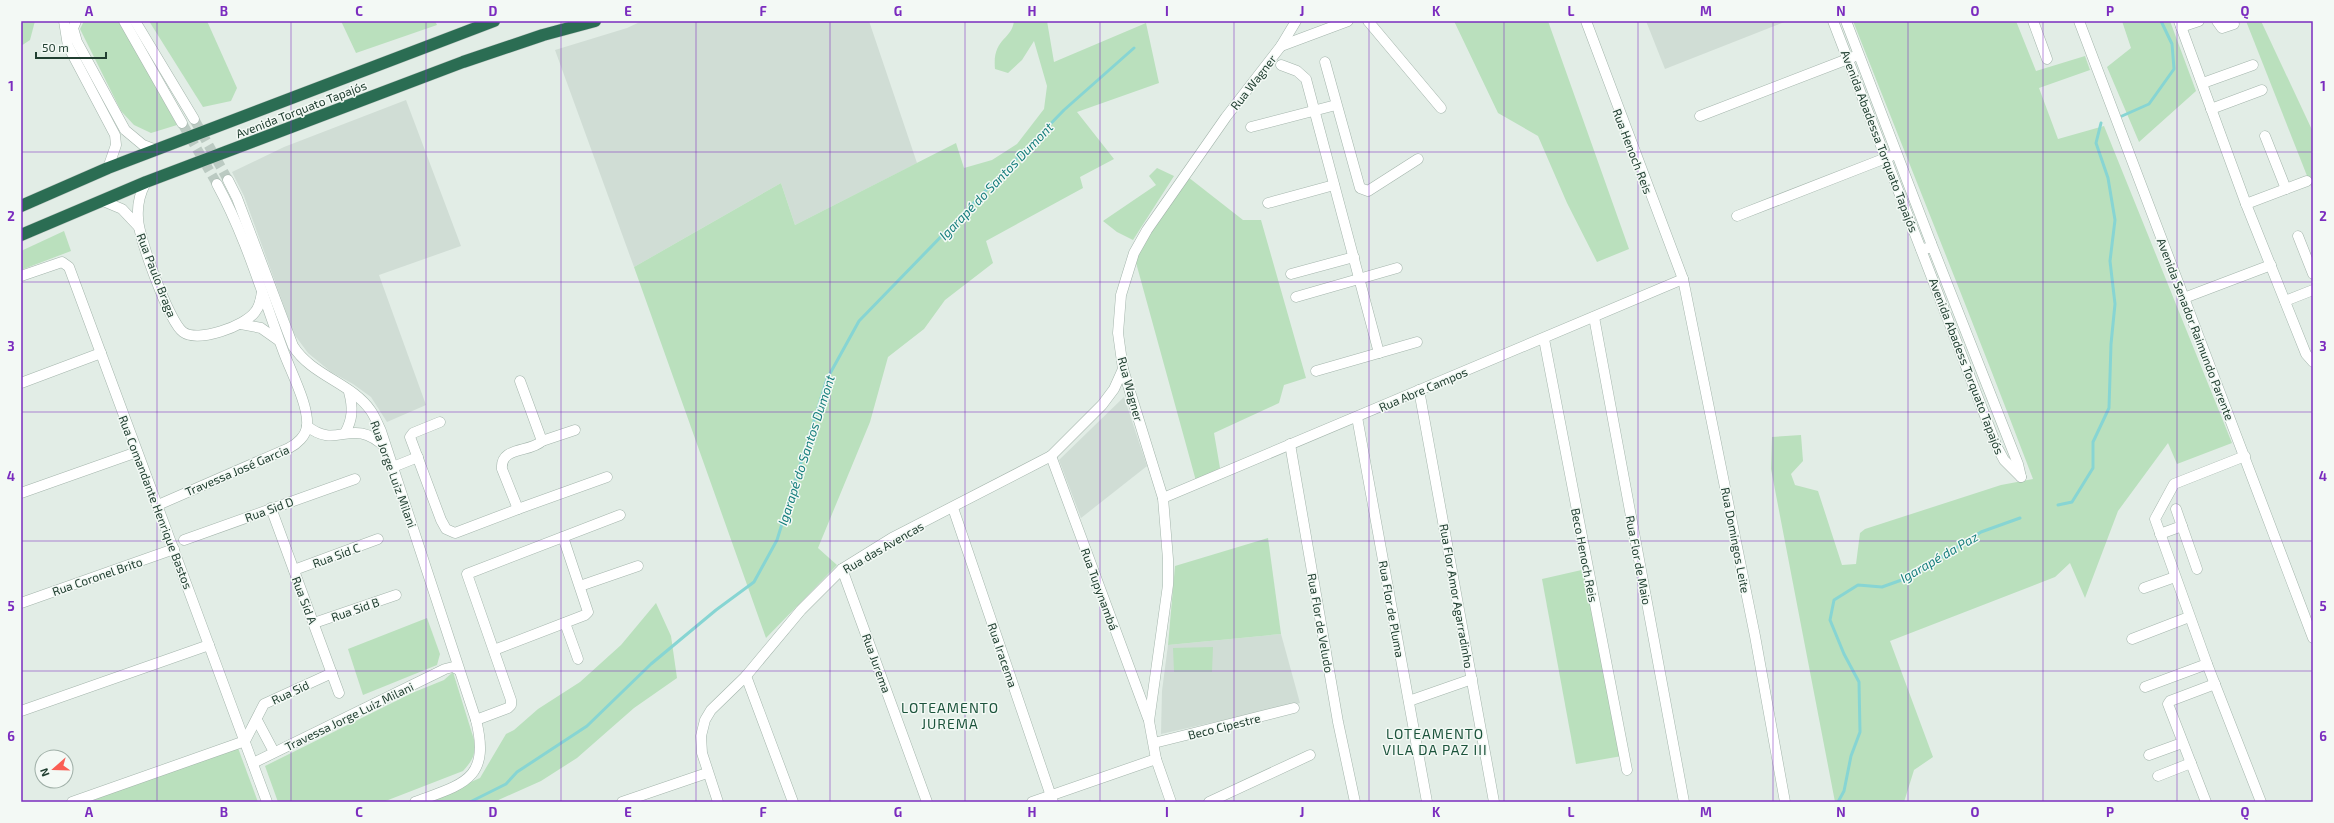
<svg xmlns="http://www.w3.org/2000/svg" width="2334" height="823" viewBox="0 0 2334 823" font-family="'Exo 2',sans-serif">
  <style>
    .built { fill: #d0ddd5 }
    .green { fill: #bae0bd }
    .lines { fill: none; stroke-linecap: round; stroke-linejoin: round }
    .stream { stroke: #87d5d3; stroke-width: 3 }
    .minor-tunnel { stroke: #bbcac2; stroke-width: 10; stroke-dasharray: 10 5; stroke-linecap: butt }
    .minor-casing { stroke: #a4b5ac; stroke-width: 11 }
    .highway-casing { stroke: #c1c9c5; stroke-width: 13 }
    .minor { stroke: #fff; stroke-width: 10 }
    .highway { stroke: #2b6d53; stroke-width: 12 }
    .grid { fill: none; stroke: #7b2cbf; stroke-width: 1; stroke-opacity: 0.55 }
    .labels { text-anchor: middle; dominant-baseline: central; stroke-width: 3; stroke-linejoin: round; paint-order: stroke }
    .street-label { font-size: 12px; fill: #213f31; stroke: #f3f9f5 }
    .water-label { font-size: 13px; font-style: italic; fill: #177f7d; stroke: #f3f9f5 }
    .quarter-label { font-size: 14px; letter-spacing: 1px; fill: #1b533b; stroke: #f3f9f5 }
    .neatline { fill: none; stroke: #7b2cbf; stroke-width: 1.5 }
    .grid-label { font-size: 13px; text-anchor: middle; font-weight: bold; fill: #7b2cbf }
  </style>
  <rect width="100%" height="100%" fill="#e2ede6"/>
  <g class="built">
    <polygon points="642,21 869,21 917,163 795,225 781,183 634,267 555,50 627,28"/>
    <polygon points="1646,21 1787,21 1665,69"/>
    <polygon points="406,100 461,246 379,275 426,405 387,422 371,397 353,384 331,372 308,353 294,334 244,196 232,172 284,147"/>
    <polygon points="1124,397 1147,466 1081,518 1059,460"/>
    <polygon points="1281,634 1300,703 1161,734 1162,691 1168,645"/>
  </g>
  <g class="green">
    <polygon points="21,21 35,21 30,40 21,46"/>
    <polygon points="84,21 119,21 177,125 151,133 134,125 121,111 80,29"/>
    <polygon points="149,21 207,21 237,88 231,101 203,107"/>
    <polygon points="341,21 435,21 437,25 356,53"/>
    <path d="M1014,21H1047L1054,62L1146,23L1159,83L1077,112L1114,159L1080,177L1083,188L986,241L993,263L945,300L924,329L888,357L870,422L818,548L837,565L766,638L634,267L781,183L795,225L956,143L964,168L992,160L1017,144L1044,109L1047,86L1034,41L1022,60L1008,73L995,69C992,38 1012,40 1014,21Z"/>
    <polygon points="1454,21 1548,21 1629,249 1597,262 1567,203 1538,136 1498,113"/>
    <path d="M1853,21H2016L2036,71L2085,56L2090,70L2039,88L2058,139L2104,126L2232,443L2177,464L2168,443L2118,511L2085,598L2070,563L2055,577L1890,641L1933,757L1914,770L1904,802H1835L1771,469L1772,437L1801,435L1803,461L1791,474L1795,485L1818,491L1842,565L1856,564L1860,533L1865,529L2001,485L2033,479C1975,326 1913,174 1853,21Z"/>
    <polygon points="2122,21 2170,21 2196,91 2139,142 2107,67 2131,48"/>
    <polygon points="2246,21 2261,21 2313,132 2313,191"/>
    <polygon points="1157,168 1174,176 1133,240 1117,232 1103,221 1156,185 1149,176"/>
    <polygon points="1188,177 1243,220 1261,220 1306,378 1284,385 1279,403 1214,433 1220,468 1196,481 1135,259 1144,237"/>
    <polygon points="64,231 71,251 21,270 21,251"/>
    <polygon points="1268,538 1281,634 1168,645 1175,566"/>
    <polygon points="1586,569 1622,756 1576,764 1542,579"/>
    <polygon points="656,603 671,636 677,678 634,708 577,758 541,781 494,802 425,802 480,778 506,734 514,730 538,709 580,682 621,645"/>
    <polygon points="427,618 440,654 437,665 363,695 348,649"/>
    <polygon points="1213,647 1212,672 1174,672 1173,648"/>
    <path d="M453,672L475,743C475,756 472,761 463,771L383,802H278L265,766L412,693L444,680Z"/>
    <polygon points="238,748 258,802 87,802"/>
  </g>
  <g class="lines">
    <g class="stream">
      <polyline points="2122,116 2149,104 2174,69 2172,44 2161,21"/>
      <polyline points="2058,505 2072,502 2093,468 2093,442 2109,408 2111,344 2115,304 2110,261 2115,220 2108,178 2096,143 2101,123"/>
      <polyline points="470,802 506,784 517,772 587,726 651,664 716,610 754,582 777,540 827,379 859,321 1064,110 1134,48"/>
      <polyline points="1838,802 1844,791 1851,756 1860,732 1859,682 1844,654 1830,620 1834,600 1858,585 1882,587 1910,577 1981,532 2020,518"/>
    </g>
    <g class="minor-tunnel">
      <polyline points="194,119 228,180"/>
      <polyline points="182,123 217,184"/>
    </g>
    <g class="minor-casing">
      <g id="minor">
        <polyline points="64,21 68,46 115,135 116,145 108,168"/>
        <polyline points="76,21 73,28 77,42 125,130 143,145 156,150"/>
        <polyline points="124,21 182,123"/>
        <polyline points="135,21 194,119"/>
        <polyline points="1368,21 1441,108"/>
        <polyline points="1586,21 1683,279 1755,636 1785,802"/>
        <polyline points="1833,21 1997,447 2004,460 2021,477"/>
        <polyline points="1846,21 1931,243 1929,248 1921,249"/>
        <polyline points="2033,21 2047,59"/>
        <polyline points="2079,21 2313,638"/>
        <polyline points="2179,21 2246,204 2306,354 2313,362"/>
        <polyline points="2217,21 2222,28 2234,24"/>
        <polyline points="2181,27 2199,21"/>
        <polyline points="1281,46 1348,21"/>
        <polyline points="1325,62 1360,188 1368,191 1418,159"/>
        <polyline points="1281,65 1297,71 1306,79 1379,353"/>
        <polyline points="2203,83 2253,65"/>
        <polyline points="2211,109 2262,90"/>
        <polyline points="1700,116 1853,57"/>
        <polyline points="1251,127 1336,105"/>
        <polyline points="2265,136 2286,189"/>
        <path d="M228,180L237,198L293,346C312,376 352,383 371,411C375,417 378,424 381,431L476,720C491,780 463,784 415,802"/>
        <path d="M146,182C140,193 137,205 138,218C138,236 169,322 183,332C198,343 245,326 255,312C260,306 261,299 262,292"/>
        <polyline points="103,201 122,209 138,226"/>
        <polyline points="1268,203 1334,185"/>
        <polyline points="2246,204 2307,181"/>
        <polyline points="1737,216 1891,156"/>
        <polyline points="2298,236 2313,274"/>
        <polyline points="1931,243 2018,464 2021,477"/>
        <polyline points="1291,274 1354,257"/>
        <polyline points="21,276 62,262 69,267 267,802"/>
        <polyline points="1296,297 1397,268"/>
        <polyline points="2184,298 2271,265"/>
        <polyline points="2285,301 2313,290"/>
        <polyline points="1594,317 1684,802"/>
        <polyline points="241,324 261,328 278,340"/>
        <polyline points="1544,339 1627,770"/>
        <polyline points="1316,371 1417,342"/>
        <path d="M520,381L542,441C530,453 500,446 502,469L518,509L607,477"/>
        <polyline points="21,383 101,353"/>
        <polyline points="1419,390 1494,802"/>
        <polyline points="1357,417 1427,802"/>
        <polyline points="440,422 413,433 410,437 441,520 446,529 455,533 518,509"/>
        <path d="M307,426C338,451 351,415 385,447"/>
        <path d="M345,433C353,419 353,407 349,392"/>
        <polyline points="542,441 575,430"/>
        <polyline points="1290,444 1338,722 1355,802"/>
        <polyline points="1051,456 1148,718"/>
        <polyline points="2245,456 2174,484 2155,519 2207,664 2261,802"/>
        <polyline points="393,467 418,457"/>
        <polyline points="21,493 137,452"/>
        <polyline points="1163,498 1683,279"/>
        <path d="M158,505L289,448C297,444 306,436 307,426C309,406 291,372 284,353C263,297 246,237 217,184"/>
        <polyline points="271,508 339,693"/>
        <polyline points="953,508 1053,802"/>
        <polyline points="2176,509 2197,569"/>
        <polyline points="2160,534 2182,526"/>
        <polyline points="184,540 355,479"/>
        <polyline points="842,569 927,802"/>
        <polyline points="294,570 378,539"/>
        <polyline points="580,586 638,566"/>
        <polyline points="2144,588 2175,577"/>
        <polyline points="21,603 174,549"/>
        <polyline points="314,623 396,595"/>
        <polyline points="565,623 578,659"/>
        <polyline points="2132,639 2189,617"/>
        <polyline points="494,650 585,615 588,612 563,537"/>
        <polyline points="746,676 793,802"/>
        <polyline points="2145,687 2207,664"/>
        <polyline points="1409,701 1472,679"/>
        <polyline points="21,711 209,645"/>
        <polyline points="257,720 274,752"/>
        <polyline points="476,720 508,708 511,705 511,700 467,574 620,515"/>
        <polyline points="245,741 264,704 332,673"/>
        <polyline points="1154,743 1294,708"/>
        <polyline points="2149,755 2182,743"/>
        <polyline points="253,763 445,669 453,667 459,670"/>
        <polyline points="2158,776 2191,763"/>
        <polyline points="72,802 245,741"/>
        <polyline points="622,802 707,773"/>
        <polyline points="718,802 702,753 701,736 705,720 711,710 746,676 801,610 842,569 892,538 1051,456 1102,405 1114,389 1123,369"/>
        <polyline points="1032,802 1156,759"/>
        <polyline points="1171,802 1156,759 1149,721 1168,585 1168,559 1163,498 1123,369 1118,333 1121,295 1134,253 1147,230 1226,117 1281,46 1296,21"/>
        <polyline points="1209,802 1310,755"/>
        <polyline points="2206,802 2168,704 2170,701 2215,684"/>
      </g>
    </g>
    <g class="highway-casing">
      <g id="highway">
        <polyline points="21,206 108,168 494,21"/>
        <polyline points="21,235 146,182 463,62 543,35 595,21"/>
      </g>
    </g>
    <use href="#minor" class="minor"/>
    <use href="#highway" class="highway"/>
  </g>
  <path class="grid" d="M157,21V802M291,21V802M426,21V802M561,21V802M696,21V802M830,21V802M965,21V802M1100,21V802M1234,21V802M1369,21V802M1504,21V802M1638,21V802M1773,21V802M1908,21V802M2043,21V802M2177,21V802M21,152H2313M21,282H2313M21,412H2313M21,541H2313M21,671H2313"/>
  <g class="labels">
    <g class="street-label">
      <text transform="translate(1253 82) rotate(-52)">Rua Wagner</text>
      <text transform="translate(301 109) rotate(-21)">Avenida Torquato Tapajós</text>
      <text transform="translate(1880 141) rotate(69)">Avenida Abadessa Torquato Tapajós</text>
      <text transform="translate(1633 151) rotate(69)">Rua Henoch Reis</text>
      <text transform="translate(157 275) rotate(69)">Rua Paulo Braga</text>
      <text transform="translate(2196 329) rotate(69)">Avenida Senador Raimundo Parente</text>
      <text transform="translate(1967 366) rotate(69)">Avenida Abadess Torquato Tapajós</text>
      <text transform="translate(1131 389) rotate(75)">Rua Wagner</text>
      <text transform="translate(1423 389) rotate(-23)">Rua Abre Campos</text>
      <text transform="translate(237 470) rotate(-23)">Travessa José Garcia</text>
      <text transform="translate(394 474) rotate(70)">Rua Jorge Luiz Milani</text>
      <text transform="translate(156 502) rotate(69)">Rua Comandante Henrique Bastos</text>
      <text transform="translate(269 509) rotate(-20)">Rua Sid D</text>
      <text transform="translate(1736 540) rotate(79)">Rua Domingos Leite</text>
      <text transform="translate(883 547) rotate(-30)">Rua das Avencas</text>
      <text transform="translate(336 555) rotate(-20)">Rua Sid C</text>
      <text transform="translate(1585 555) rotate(79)">Beco Henoch Reis</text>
      <text transform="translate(1639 560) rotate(79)">Rua Flor de Maio</text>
      <text transform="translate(97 576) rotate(-19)">Rua Coronel Brito</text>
      <text transform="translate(1100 589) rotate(70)">Rua Tupynambá</text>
      <text transform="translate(1457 596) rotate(80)">Rua Flor Amor Agarradinho</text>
      <text transform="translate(305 600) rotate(69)">Rua Sid A</text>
      <text transform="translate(355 609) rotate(-19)">Rua Sid B</text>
      <text transform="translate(1392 609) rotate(80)">Rua Flor de Pluma</text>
      <text transform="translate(1321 623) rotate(80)">Rua Flor de Veludo</text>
      <text transform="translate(1003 655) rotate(71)">Rua Iracema</text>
      <text transform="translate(877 663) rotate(70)">Rua Jurema</text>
      <text transform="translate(290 692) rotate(-25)">Rua Sid</text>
      <text transform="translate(349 716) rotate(-26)">Travessa Jorge Luiz Milani</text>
      <text transform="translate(1224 726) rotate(-14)">Beco Cipestre</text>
    </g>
    <g class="water-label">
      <text transform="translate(996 181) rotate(-46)">Igarapé do Santos Dumont</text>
      <text transform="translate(806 450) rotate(-72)">Igarapé do Santos Dumont</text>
      <text transform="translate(1939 557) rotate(-30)">Igarapé da Paz</text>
    </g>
    <g class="quarter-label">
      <text x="950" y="707">LOTEAMENTO<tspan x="950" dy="16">JUREMA</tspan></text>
      <text x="1435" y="733">LOTEAMENTO<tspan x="1435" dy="16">VILA DA PAZ III</tspan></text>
    </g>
  </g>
  <rect width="2334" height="823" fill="none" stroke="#f3f9f5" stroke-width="44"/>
  <g transform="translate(54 769) rotate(250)"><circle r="19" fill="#f3f9f5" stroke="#9fafa7"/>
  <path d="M0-3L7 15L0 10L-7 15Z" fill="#fa5d53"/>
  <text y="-6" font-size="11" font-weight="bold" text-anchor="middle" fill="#213f31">N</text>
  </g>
  <path d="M36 52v6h70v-6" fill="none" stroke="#213f31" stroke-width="2"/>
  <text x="42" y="52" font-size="12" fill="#213f31" stroke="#f3f9f5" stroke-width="3" paint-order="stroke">50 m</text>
  <rect x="22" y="22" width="2290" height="779" class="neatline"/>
  <g class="grid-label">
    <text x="89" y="16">A</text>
    <text x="224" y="16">B</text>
    <text x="359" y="16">C</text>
    <text x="493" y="16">D</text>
    <text x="628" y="16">E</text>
    <text x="763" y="16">F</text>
    <text x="898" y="16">G</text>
    <text x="1032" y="16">H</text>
    <text x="1167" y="16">I</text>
    <text x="1302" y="16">J</text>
    <text x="1436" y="16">K</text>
    <text x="1571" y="16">L</text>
    <text x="1706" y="16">M</text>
    <text x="1841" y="16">N</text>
    <text x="1975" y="16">O</text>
    <text x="2110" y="16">P</text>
    <text x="2245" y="16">Q</text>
    <text x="11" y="91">1</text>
    <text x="2323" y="91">1</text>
    <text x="11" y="221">2</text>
    <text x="2323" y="221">2</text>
    <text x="11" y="351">3</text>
    <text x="2323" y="351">3</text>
    <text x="11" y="481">4</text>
    <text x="2323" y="481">4</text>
    <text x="11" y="611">5</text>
    <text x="2323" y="611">5</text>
    <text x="11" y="741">6</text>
    <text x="2323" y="741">6</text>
    <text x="89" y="817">A</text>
    <text x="224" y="817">B</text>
    <text x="359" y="817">C</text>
    <text x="493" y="817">D</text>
    <text x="628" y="817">E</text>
    <text x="763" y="817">F</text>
    <text x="898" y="817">G</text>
    <text x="1032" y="817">H</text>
    <text x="1167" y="817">I</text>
    <text x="1302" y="817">J</text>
    <text x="1436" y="817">K</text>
    <text x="1571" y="817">L</text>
    <text x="1706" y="817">M</text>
    <text x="1841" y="817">N</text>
    <text x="1975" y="817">O</text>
    <text x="2110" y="817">P</text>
    <text x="2245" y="817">Q</text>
  </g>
</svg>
